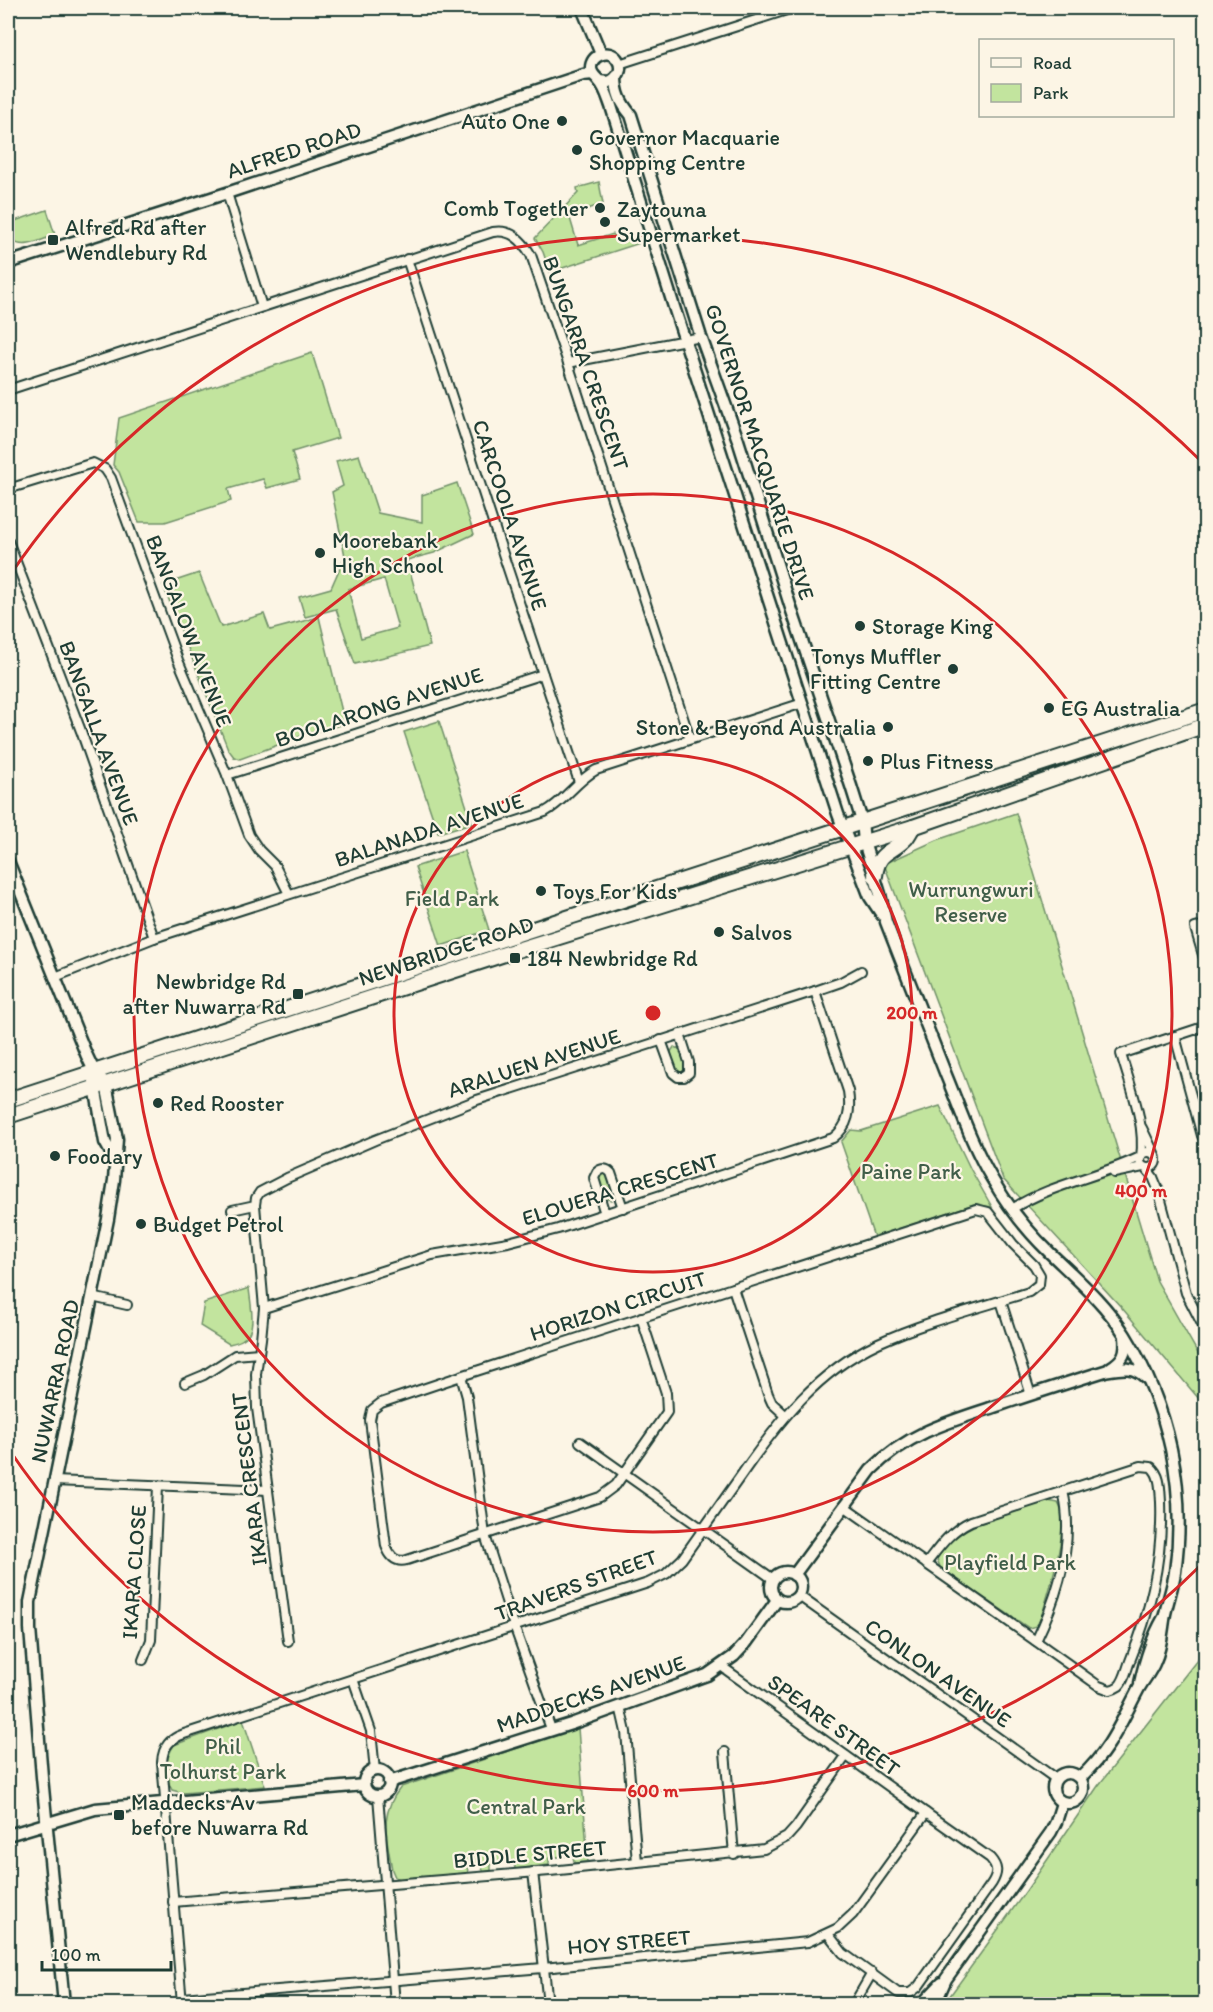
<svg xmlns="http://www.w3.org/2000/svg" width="1213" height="2012" viewBox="0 0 1213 2012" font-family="Itim,sans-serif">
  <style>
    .green { fill: #c2e49e; stroke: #709069; stroke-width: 1.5; fill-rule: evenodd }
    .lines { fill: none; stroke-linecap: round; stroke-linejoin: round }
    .street-casing { stroke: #1f3d34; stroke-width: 12 }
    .secondary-casing { stroke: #1f3d34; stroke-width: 15 }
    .highway-casing { stroke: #1f3d34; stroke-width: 18 }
    .street { stroke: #fcf5e5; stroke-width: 8 }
    .secondary { stroke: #fcf5e5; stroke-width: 10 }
    .highway { stroke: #fcf5e5; stroke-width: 14 }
    .ring { fill: none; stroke: #d62828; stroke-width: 3 }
    .poi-dot { fill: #1f3d34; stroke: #fcf5e5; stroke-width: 2 }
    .labels { text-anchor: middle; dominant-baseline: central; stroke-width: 4.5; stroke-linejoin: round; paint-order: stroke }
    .poi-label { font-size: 22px; fill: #1f3d34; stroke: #fcf5e5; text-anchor: start }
    .street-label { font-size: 22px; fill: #1f3d34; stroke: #fcf5e5 }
    .park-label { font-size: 22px; fill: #405e49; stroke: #fcf5e5 }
    .centre { fill: #d62828; stroke: #fcf5e5; stroke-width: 3 }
    .ring-label { font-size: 18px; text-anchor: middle; font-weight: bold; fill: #d62828; stroke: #fcf5e5; stroke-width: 4.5; stroke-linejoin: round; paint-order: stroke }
  </style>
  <rect width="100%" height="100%" fill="#fcf5e5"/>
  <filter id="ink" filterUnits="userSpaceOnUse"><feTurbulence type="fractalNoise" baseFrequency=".0167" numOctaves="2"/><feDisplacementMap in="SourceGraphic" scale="12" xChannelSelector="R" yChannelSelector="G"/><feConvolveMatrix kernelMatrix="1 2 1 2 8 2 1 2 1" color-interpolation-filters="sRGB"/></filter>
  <g filter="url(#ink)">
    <g class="green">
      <polygon points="599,182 603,204 569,215 578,245 613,234 617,239 634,238 640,243 550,272 543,252 535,238 578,193 577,188"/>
      <path d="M47,210L55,235C43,239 24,250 13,241L9,223Z"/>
      <polygon points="312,353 338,438 292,452 300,479 267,488 263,479 228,489 231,501 165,522 139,522 119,472 113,465 119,418"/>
      <path d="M359,455L378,513L422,522V495L457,483L474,534L434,553L407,560L430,646L355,664L336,609L305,617L299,597L331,588L345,556L332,492L343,486L336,461ZM384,579L398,628L361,638L348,589Z"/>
      <polygon points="199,573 221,627 264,614 270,630 319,617 345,724 310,733 240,759 234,757 228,749 163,585"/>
      <polygon points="439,721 472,823 438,833 404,732"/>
      <polygon points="1016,813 1157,1281 1205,1366 1205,1406 1122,1308 1003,1179 884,864 937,840"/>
      <polygon points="464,851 489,930 441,946 415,867"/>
      <polygon points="674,1047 681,1050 687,1067 685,1073 680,1074 676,1070 670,1053"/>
      <polygon points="940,1106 971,1170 992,1207 974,1204 874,1237 841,1142 851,1130 861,1131"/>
      <polygon points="603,1173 608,1176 614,1194 611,1200 604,1198 598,1178"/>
      <path d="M249,1288C250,1302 258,1332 243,1339C239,1342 234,1343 229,1344L200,1326L204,1303Z"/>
      <path d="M1048,1501L1058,1503C1072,1523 1047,1598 1040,1621L1036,1626L1029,1628L947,1573L940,1567L937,1559C954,1522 1012,1513 1048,1501Z"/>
      <polygon points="1205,1650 1205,2004 944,2004 1026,1891 1098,1786"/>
      <path d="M243,1720L265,1786L183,1793L172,1790C164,1776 165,1758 174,1745Z"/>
      <path d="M578,1728L588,1862L574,1863L573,1855L549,1858V1865L515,1869L514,1861L491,1863V1871L483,1872L482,1864L467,1865L468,1873L402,1880L395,1877L392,1870C387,1838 378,1815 401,1787Z"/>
    </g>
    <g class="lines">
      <g class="street-casing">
        <g id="street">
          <polyline points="619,64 793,8"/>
          <polyline points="227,193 262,307"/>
          <polyline points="407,259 506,563 579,782"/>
          <polyline points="568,363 701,337"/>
          <path d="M8,390L493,232C511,229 522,240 531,255L568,363L690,739"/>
          <polyline points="8,489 93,463 105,469 111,478 178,660 227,775 249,835 259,850 275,866 289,894"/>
          <polyline points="8,541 81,731 154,938"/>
          <polyline points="227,775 543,674"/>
          <polyline points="1206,925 1195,928 1206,965"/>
          <path d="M55,977L154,938L545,812C565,801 576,781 596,770L803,703"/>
          <polyline points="1175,1036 1202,1136"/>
          <polyline points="661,1040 673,1073 678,1077 684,1077 689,1073 689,1062 680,1034"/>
          <polyline points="1142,1128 1155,1155"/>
          <circle cx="1148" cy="1160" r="8"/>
          <path d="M1141,1157C1146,1123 1130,1086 1121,1054L1206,1026"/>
          <polyline points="1146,1168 1153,1177 1158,1189 1186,1293 1206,1332"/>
          <polyline points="1114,1173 1143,1167"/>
          <polyline points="255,1205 264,1308 261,1339 256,1374 257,1408 288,1641"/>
          <path d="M1012,1209C1051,1184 1099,1177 1140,1157"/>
          <polyline points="232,1210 255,1205 256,1198 260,1192 287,1178 375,1140 477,1100 815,991 841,982 861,971"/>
          <path d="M605,1214L594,1178L597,1172C602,1168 607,1168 611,1173L623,1208"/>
          <polyline points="733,1288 768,1394 772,1403 785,1415"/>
          <polyline points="92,1297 127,1305"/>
          <polyline points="1001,1301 1031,1395"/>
          <path d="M264,1308L432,1255L508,1242L558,1229L833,1138C849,1126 851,1110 848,1091L815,991"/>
          <polyline points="461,1376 467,1397 485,1535 514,1626 551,1729"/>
          <polyline points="185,1383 204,1375 235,1355 259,1353"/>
          <polyline points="580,1442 773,1579"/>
          <polyline points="54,1481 268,1490"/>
          <path d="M844,1506C929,1566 1014,1625 1099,1686L1110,1690C1114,1689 1116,1688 1119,1686C1125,1680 1127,1668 1130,1661C1151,1610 1163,1557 1161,1502C1160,1490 1161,1475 1151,1467L1141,1466L971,1521C950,1531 940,1546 926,1564"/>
          <polyline points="799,1596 1056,1779"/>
          <path d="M1036,1641C1058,1596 1075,1541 1063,1491"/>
          <polyline points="143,1660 151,1640 158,1486"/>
          <polyline points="721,1666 926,1813"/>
          <polyline points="353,1679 371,1731 375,1771"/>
          <polyline points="620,1706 626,1732 637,1862"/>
          <polyline points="725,1752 734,1854"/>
          <polyline points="378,1796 395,2004"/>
          <polyline points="533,1872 548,2004"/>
          <polyline points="173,1902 550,1871 764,1849 787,1837 796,1827 846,1756"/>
          <path d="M182,1998L543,1968L808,1942L838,1928L853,1914L926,1813L990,1858C998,1867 998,1873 992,1883L918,1987L910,1993H898L843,1953L828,1934"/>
          <path d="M182,2004L162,1762C163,1746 170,1739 184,1734L648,1583L666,1574L682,1559C702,1531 722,1502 742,1474C779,1421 818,1371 878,1343C926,1321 979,1308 1029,1292L1039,1284L1040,1275L1034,1265L1013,1244L988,1212L976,1209L461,1376L381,1403L372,1410L370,1420L386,1546C390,1557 396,1563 407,1560L591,1500L600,1497L616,1485L667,1412L666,1393L641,1317"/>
          <polyline points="854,2004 872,1973"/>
        </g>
      </g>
      <g class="secondary-casing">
        <g id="secondary">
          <polyline points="582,8 601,54"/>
          <path d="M616,77C616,93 621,103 631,115L701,337L738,440L790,605L851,786L862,821L864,842L880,894L886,922C906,973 926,1024 946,1075C960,1109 972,1145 991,1177C1007,1205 1027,1231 1050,1253C1077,1279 1105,1303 1125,1335C1169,1406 1187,1489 1175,1572C1173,1586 1168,1600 1165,1614C1162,1630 1162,1646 1155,1661C1151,1672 1143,1680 1138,1690C1119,1726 1110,1750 1080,1778"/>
          <path d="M599,81L609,82C618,78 624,69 617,59C609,48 590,55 591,69C592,76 596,76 599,81C605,87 608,98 611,106L674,307L838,814L870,897L882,915"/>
          <polyline points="8,263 227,193 583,75 593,74"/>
          <polyline points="8,861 86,1054 94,1071 106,1084 117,1139 114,1180 108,1219 30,1602 30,1629 42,1777 64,2004"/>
          <polyline points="94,1081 105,1142 115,1160"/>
          <path d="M1110,1368C1123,1360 1127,1353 1125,1337"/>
          <circle cx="786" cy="1587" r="15"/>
          <path d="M794,1575L871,1470C909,1432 951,1421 1000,1405C1035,1393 1070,1382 1105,1371C1122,1368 1133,1365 1146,1378"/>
          <path d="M1140,1683C1145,1660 1151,1640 1163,1619"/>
          <circle cx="377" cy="1783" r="13"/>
          <circle cx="1068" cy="1788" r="15"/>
          <polyline points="389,1782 571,1724 707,1675 734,1656 746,1643 777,1600"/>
          <polyline points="8,1835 95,1809 364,1785"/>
          <polyline points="922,2004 942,1983"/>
          <polyline points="935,2004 946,1979 1051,1832 1056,1822 1062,1803"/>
        </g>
      </g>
      <g class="highway-casing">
        <g id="highway">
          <path d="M875,876C878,851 890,854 905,839C908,836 910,831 913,827"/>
          <polyline points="8,1100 1206,710"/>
          <polyline points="8,1116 517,950 913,827 1206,725"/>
        </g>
      </g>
      <use href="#street" class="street"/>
      <use href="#secondary" class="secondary"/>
      <use href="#highway" class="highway"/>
    </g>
  </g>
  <g class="ring">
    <circle cx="653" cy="1013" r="259"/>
    <circle cx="653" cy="1013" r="519"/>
    <path d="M1203 1563A778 778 0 0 1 8 1448M8 578A778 778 0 0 1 1203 463"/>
  </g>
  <g class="poi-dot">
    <circle cx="562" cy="121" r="6"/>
    <circle cx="577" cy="150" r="6"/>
    <circle cx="600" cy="208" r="6"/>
    <circle cx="605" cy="222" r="6"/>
    <rect x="47" y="234" width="12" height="12" rx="3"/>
    <circle cx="320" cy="553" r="6"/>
    <circle cx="860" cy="626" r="6"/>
    <circle cx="953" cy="669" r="6"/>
    <circle cx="1049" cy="708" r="6"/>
    <circle cx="888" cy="727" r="6"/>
    <circle cx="868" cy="761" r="6"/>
    <circle cx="541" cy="891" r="6"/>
    <circle cx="719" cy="932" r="6"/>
    <rect x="509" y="952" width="12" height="12" rx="3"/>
    <rect x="292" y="988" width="12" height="12" rx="3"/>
    <circle cx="158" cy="1103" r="6"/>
    <circle cx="55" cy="1156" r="6"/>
    <circle cx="141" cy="1224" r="6"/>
    <rect x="113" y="1809" width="12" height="12" rx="3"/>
  </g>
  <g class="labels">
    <g class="poi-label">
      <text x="550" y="121" text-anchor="end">Auto One</text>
      <text x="589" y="137">Governor Macquarie<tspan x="589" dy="25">Shopping Centre</tspan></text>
      <text x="588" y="208" text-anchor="end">Comb Together</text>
      <text x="617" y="209">Zaytouna<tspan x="617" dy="25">Supermarket</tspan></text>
      <text x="65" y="227">Alfred Rd after<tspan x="65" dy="25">Wendlebury Rd</tspan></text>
      <text x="332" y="540">Moorebank<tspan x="332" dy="25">High School</tspan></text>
      <text x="872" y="626">Storage King</text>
      <text x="941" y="656" text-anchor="end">Tonys Muffler<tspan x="941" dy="25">Fitting Centre</tspan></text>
      <text x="1061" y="708">EG Australia</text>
      <text x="876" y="727" text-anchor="end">Stone &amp; Beyond Australia</text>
      <text x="880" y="761">Plus Fitness</text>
      <text x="553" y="891">Toys For Kids</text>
      <text x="731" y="932">Salvos</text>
      <text x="527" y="958">184 Newbridge Rd</text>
      <text x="286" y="981" text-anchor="end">Newbridge Rd<tspan x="286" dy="25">after Nuwarra Rd</tspan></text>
      <text x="170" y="1103">Red Rooster</text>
      <text x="67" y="1156">Foodary</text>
      <text x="153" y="1224">Budget Petrol</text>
      <text x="131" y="1802">Maddecks Av<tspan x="131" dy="25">before Nuwarra Rd</tspan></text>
    </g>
    <g class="street-label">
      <text transform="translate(294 150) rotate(-18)">ALFRED ROAD</text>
      <text transform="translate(586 363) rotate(71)">BUNGARRA CRESCENT</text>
      <text transform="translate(760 452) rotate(72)">GOVERNOR MACQUARIE DRIVE</text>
      <text transform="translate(510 515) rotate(72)">CARCOOLA AVENUE</text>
      <text transform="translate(189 631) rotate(69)">BANGALOW AVENUE</text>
      <text transform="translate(379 707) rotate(-18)">BOOLARONG AVENUE</text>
      <text transform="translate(99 733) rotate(70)">BANGALLA AVENUE</text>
      <text transform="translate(429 830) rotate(-18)">BALANADA AVENUE</text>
      <text transform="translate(446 951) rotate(-18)">NEWBRIDGE ROAD</text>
      <text transform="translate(534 1063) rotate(-18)">ARALUEN AVENUE</text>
      <text transform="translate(620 1189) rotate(-17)">ELOUERA CRESCENT</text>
      <text transform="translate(618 1306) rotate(-18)">HORIZON CIRCUIT</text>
      <text transform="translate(55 1381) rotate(-78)">NUWARRA ROAD</text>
      <text transform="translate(249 1479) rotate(-97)">IKARA CRESCENT</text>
      <text transform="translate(134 1572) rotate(-86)">IKARA CLOSE</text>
      <text transform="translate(576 1585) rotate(-20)">TRAVERS STREET</text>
      <text transform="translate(938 1673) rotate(35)">CONLON AVENUE</text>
      <text transform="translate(591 1694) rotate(-19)">MADDECKS AVENUE</text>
      <text transform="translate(834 1725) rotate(36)">SPEARE STREET</text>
      <text transform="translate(530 1854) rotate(-5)">BIDDLE STREET</text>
      <text transform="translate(629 1942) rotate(-5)">HOY STREET</text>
    </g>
    <g class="park-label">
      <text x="971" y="889">Wurrungwuri<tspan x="971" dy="25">Reserve</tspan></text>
      <text x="452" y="898">Field Park</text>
      <text x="911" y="1171">Paine Park</text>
      <text x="1010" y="1562">Playfield Park</text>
      <text x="223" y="1746">Phil<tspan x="223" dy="25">Tolhurst Park</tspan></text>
      <text x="526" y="1806">Central Park</text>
    </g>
  </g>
  <circle cx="653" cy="1013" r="9" class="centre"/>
  <g class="ring-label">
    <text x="912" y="1019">200 m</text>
    <text x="1141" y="1197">400 m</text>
    <text x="653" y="1797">600 m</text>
  </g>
  <rect width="1213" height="2012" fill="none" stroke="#fcf5e5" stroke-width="30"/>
  <rect x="15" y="15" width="1183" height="1982" fill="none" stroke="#1f3d34" stroke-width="2" filter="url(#ink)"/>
  <rect x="979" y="39" width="195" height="78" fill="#fcf5e5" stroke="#a4ab9e" stroke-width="1.5"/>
  <rect x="991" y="58" width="30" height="9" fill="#fcf5e5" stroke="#a4ab9e" stroke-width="1.5"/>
  <text x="1033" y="69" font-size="18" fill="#1f3d34">Road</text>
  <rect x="991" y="84" width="30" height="18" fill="#c2e49e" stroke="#a4ab9e" stroke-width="1.5"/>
  <text x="1033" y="99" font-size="18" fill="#1f3d34">Park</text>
  <path d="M42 1961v9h129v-9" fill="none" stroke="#1f3d34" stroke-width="3"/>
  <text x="51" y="1961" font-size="18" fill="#1f3d34" stroke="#fcf5e5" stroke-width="4.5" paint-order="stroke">100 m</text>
</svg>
